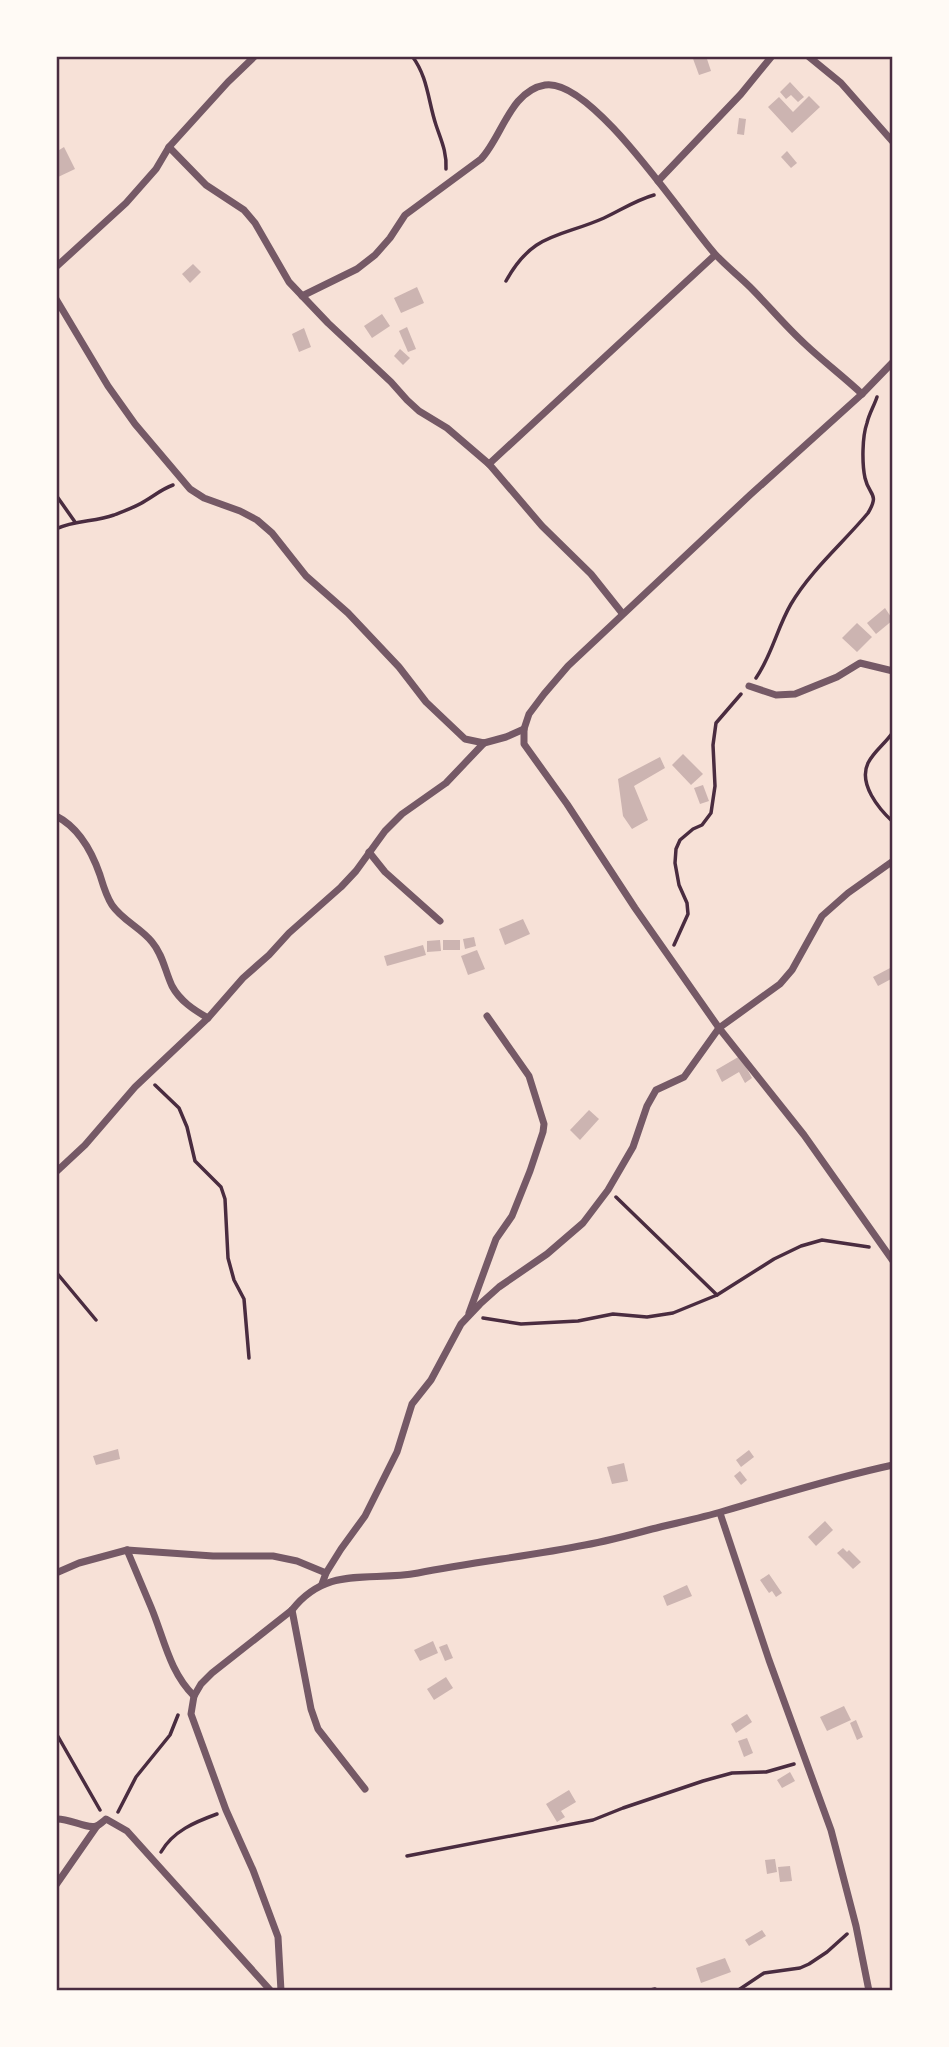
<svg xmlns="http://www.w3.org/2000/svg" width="949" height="2047" viewBox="0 0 949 2047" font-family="'Public Sans',sans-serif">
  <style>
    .building { fill: #ccb4b1 }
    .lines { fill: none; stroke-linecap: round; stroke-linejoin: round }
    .path { stroke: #4a2c40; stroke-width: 3.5 }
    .minor { stroke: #755966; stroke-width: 7 }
    .neatline { fill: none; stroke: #4a2c40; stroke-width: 2.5 }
  </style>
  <rect width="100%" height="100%" fill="#f7e1d7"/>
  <g class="building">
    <polygon points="692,56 706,56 711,71 699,75"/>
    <polygon points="790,82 804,97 798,102 791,95 786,99 780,92"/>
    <polygon points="809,96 820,107 792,133 768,107 779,97 793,112"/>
    <polygon points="739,118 746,119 744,135 737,134"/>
    <polygon points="64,147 75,169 56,178 56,152"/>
    <polygon points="787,151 797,163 791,168 781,157"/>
    <polygon points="193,264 201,272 190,283 182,274"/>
    <polygon points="417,287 424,303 401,313 394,298"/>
    <polygon points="382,314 390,326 372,338 364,326"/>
    <polygon points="407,327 416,349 408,352 399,331"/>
    <polygon points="304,328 311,347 299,352 292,334"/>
    <polygon points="400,349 410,358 403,365 394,356"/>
    <polygon points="885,608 893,620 876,634 867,623"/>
    <polygon points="857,623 872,637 857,652 842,638"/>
    <polygon points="683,754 703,774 691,785 672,765"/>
    <polygon points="660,757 665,768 634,786 648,820 632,829 623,816 618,779"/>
    <polygon points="703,785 709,801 700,804 694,788"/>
    <polygon points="523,919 530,934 505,945 499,929"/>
    <polygon points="474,937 476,946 465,949 463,939"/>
    <polygon points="440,940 441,951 427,952 427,941"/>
    <rect x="443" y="940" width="17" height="10"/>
    <polygon points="423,945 426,955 387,966 384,956"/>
    <polygon points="477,950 485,969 468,975 461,956"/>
    <polygon points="892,967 893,978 878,986 873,977"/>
    <polygon points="740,1056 752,1078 745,1083 739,1072 722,1082 716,1070"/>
    <polygon points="589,1110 599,1119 580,1140 570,1130"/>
    <polygon points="118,1449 120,1459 96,1465 93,1456"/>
    <polygon points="749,1450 754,1457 741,1467 736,1460"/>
    <polygon points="624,1463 628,1481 612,1484 607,1467"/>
    <polygon points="740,1471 747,1480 741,1485 734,1476"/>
    <polygon points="825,1521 833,1530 816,1546 808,1537"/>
    <polygon points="843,1548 847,1552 849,1550 861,1562 853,1569 837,1553"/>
    <polygon points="769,1574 782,1593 776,1597 772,1591 769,1593 760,1580"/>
    <polygon points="687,1585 692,1596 667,1606 663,1596"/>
    <polygon points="433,1641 438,1653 420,1661 414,1650"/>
    <polygon points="447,1644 453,1658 445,1661 439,1647"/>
    <polygon points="446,1677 453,1688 434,1700 427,1689"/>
    <polygon points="844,1706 851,1720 827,1731 820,1717"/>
    <polygon points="747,1714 752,1722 736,1733 731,1724"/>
    <polygon points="856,1720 863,1737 857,1740 850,1723"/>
    <polygon points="747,1738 753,1753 744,1757 738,1741"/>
    <polygon points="790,1772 795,1781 782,1788 777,1780"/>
    <polygon points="569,1790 576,1802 561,1811 565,1817 557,1822 546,1804"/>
    <polygon points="775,1859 777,1872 767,1874 765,1860"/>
    <polygon points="790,1866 792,1881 780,1882 778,1867"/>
    <polygon points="762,1930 766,1936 749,1946 745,1940"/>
    <polygon points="725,1958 731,1972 701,1983 696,1968"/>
  </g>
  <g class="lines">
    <g class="path">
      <path d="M412,56C428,77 428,101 436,125C441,140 447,152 446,169"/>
      <path d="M506,281C533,232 559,238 604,218C621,210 636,200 654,195"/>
      <polyline points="56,495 75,522"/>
      <path d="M56,529C75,520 95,522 114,515C124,511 136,507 145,501C155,495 162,489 173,485"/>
      <path d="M756,678C772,655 777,628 791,604C811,570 843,543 868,513C880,493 869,496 865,478C862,464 862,437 867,423C869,414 874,406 877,397"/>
      <path d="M893,732C886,743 874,751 868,763C858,784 879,809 893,822"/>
      <polyline points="674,945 688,914 687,903 679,885 675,863 676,849 680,840 693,829 702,825 711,813 715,786 713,745 716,723 741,694"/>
      <polyline points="155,1085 179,1108 187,1127 195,1161 221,1187 225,1199 228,1258 234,1280 244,1299 249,1358"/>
      <polyline points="616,1197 717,1295"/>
      <polyline points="56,1272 96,1320"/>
      <polyline points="483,1318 521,1324 578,1321 613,1314 647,1317 673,1313 717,1295 774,1259 801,1246 822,1240 869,1247"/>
      <polyline points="56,1733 100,1810"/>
      <polyline points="118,1812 136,1777 170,1735 178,1715"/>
      <path d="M161,1852C173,1831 195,1822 217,1814"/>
      <polyline points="407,1856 593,1820 623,1808 703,1781 732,1773 766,1772 794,1764"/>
      <polyline points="646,1991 655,1989 658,1991"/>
      <polyline points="737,1991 764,1973 800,1968 809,1964 827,1952 847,1934"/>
    </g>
    <g class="minor">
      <polyline points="808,56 841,83 893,142"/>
      <polyline points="169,147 206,185 244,210 255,223 289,282 328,323 391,382 407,400 419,411 447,428 489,464 542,526 591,574 622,613"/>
      <polyline points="658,181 741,94 772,56"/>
      <polyline points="56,267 126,203 156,169 169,147 228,82 255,56"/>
      <path d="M302,296L357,269L375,255L390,238L405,215L481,159C502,137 510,91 545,85C592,77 685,221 715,254C726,266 739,276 750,287C769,306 786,327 806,345C824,362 844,377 862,394"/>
      <polyline points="56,299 108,386 135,424 190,489 204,498 240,511 257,520 272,533 306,576 348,613 399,667 426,702 465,739 484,743 506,737 524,729"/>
      <polyline points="893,362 862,394 750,495 568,666 544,694 529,714 524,729 524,744 567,804 635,908 719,1028 804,1135 893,1261"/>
      <polyline points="489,464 715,255"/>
      <polyline points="749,686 776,695 795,694 837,677 860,663 893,671"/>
      <path d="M56,816C78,827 92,852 100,875C103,885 106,896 112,905C122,920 141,928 152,942C163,955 165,971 172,986C180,1001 194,1010 208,1018"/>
      <polyline points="369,852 385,872 440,921"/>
      <polyline points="56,1172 85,1145 135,1087 208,1018 243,978 269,955 289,933 341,887 356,871 385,831 402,814 446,783 484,743"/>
      <polyline points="469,1313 496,1239 512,1216 530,1171 543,1132 544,1124 529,1076 487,1016"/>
      <polyline points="720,1513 769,1660 831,1830 856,1926 869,1991"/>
      <path d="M127,1550C135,1569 143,1588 151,1607C164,1638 169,1671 194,1696"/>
      <polyline points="56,1573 79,1563 127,1550 213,1556 273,1556 297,1561 326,1573"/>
      <polyline points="322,1584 326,1573 341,1549 365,1516 397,1452 412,1404 431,1380 461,1324 480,1304 499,1287 547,1254 583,1223 608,1190 633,1147 647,1106 656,1090 684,1077 719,1028 780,984 792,970 822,916 848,893 893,861"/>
      <polyline points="292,1610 311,1709 318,1729 365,1789"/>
      <path d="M56,1819C69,1818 86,1829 96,1826C98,1826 105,1820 106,1819L127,1831L271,1991"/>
      <polyline points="56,1885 97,1826"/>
      <path d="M281,1991L278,1937L253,1870L226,1810L191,1714L194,1696L201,1684L212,1673L292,1610C327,1565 369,1582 418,1573C473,1562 530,1556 585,1545C608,1541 630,1535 652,1529C676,1523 701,1518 724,1511C780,1495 836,1477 893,1465"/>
    </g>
  </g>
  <rect width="949" height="2047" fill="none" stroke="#fffaf5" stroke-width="116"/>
  <rect x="58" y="58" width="833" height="1931" class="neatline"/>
</svg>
